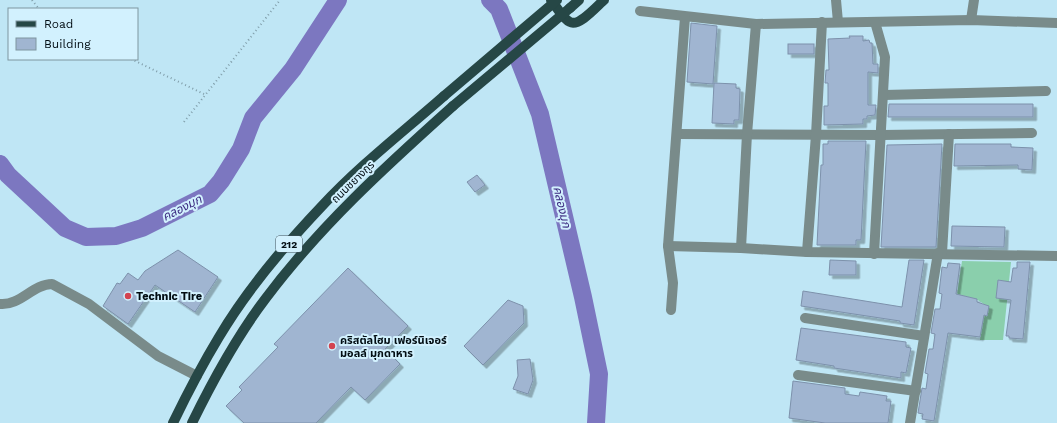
<svg xmlns="http://www.w3.org/2000/svg" width="1057" height="423" viewBox="0 0 1057 423" font-family="'Work Sans','Noto Sans Thai',sans-serif">
  <style>
    .garden { fill: #8acfac }
    .lines { fill: none; stroke-linecap: round; stroke-linejoin: round }
    .river { stroke: #7c77c0; stroke-width: 18 }
    .building { fill: #a0b5d1; stroke: #7d91ab; filter: url(#shadow) }
    .path { stroke: #809eaa; stroke-width: 2; stroke-dasharray: 1 3; stroke-linecap: butt }
    .minor { stroke: #798b8a; stroke-width: 10 }
    .major { stroke: #264746; stroke-width: 10 }
    .major-bridge { stroke: #264746; stroke-width: 10 }
    .poi-dot { fill: #d34350; stroke: #d2f1fe; stroke-width: 1.5 }
    .labels { text-anchor: middle; dominant-baseline: central; stroke-width: 4; stroke-linejoin: round; paint-order: stroke }
    .shield { fill: #d2f1fe; stroke: #40515a; stroke-width: 1 }
    .shield-label { font-size: 10px; font-weight: bold; fill: #020d13 }
    .street-label { font-size: 11px; fill: #020d13; stroke: #d2f1fe }
    .poi-label { font-size: 11px; font-weight: bold; fill: #020d13; stroke: #d2f1fe; text-anchor: start }
    .water-label { font-size: 12px; font-style: italic; fill: #39277e; stroke: #d2f1fe }
  </style>
  <defs>
    <filter id="shadow"><feDropShadow dx="3.5" dy="3.5" stdDeviation="0" flood-color="#0004"/></filter>
  </defs>
  <rect width="100%" height="100%" fill="#bfe6f5"/>
  <path class="garden" d="M962,261L1011,262L1003,340H980L983,315L987,316L988,309C980,298 970,297 957,295Z"/>
  <g class="lines">
    <g class="river">
      <polyline points="490,0 499,9 540,114 583,297 599,374 596,423"/>
      <polyline points="0,164 8,175 65,228 86,237 116,236 142,228 210,194 221,181 241,149 253,118 293,69 338,0"/>
    </g>
  </g>
  <g class="building">
    <polygon points="691,23 717,26 713,84 687,82"/>
    <polygon points="849,36 863,36 863,41 869,40 870,43 872,43 873,64 878,64 878,73 868,72 868,105 876,105 875,115 867,116 867,119 863,119 863,124 824,125 824,106 828,106 828,83 825,83 826,70 829,70 828,39 850,38"/>
    <rect x="788" y="44" width="26" height="10"/>
    <polygon points="714,83 736,84 736,88 740,89 739,120 734,120 734,124 712,123"/>
    <polygon points="889,104 1033,104 1033,117 888,117"/>
    <polygon points="828,141 866,141 861,240 856,240 856,245 817,245 821,165 823,165 823,144 828,144"/>
    <polygon points="942,144 936,247 881,247 887,145"/>
    <polygon points="955,144 1011,144 1011,147 1033,148 1032,170 1018,169 1018,165 954,166"/>
    <polygon points="477,175 485,185 475,192 467,182"/>
    <polygon points="952,226 1005,227 1004,247 951,246"/>
    <polygon points="178,250 218,277 195,312 155,285 128,324 103,306 117,283 120,284 128,273 138,280 145,271"/>
    <polygon points="830,260 856,261 856,275 829,275"/>
    <polygon points="909,260 924,260 914,325 900,323 900,321 801,306 803,291 902,307"/>
    <polygon points="1017,262 1030,262 1023,339 1009,338 1009,336 1006,336 1011,300 996,298 998,280 1011,282 1013,268 1017,268"/>
    <polygon points="948,263 960,264 956,294 977,299 977,302 989,306 987,316 984,315 980,337 948,333 934,421 922,419 923,414 918,413 922,388 926,389 928,374 925,373 929,349 933,349 935,334 931,333 935,309 940,309 942,294 939,293 942,267 947,268"/>
    <polygon points="348,268 408,326 385,349 400,364 365,400 351,387 316,423 244,423 226,406 242,390 239,387 278,347 274,344"/>
    <polygon points="508,300 523,306 524,323 483,365 464,346"/>
    <polygon points="801,328 906,342 906,347 911,348 906,373 901,372 901,378 834,368 834,366 796,360"/>
    <polygon points="530,359 533,380 528,394 513,389 518,376 517,360"/>
    <polygon points="793,381 845,388 845,394 859,396 860,392 887,396 886,401 891,401 888,423 825,423 789,418"/>
  </g>
  <g class="lines">
    <g class="path">
      <polyline points="32,0 39,9"/>
      <polyline points="131,59 204,94"/>
      <polyline points="184,122 280,0"/>
    </g>
    <g class="minor">
      <polyline points="836,0 838,22"/>
      <polyline points="640,11 756,24 971,20 1057,23"/>
      <polyline points="971,20 974,0"/>
      <polyline points="884,95 1046,91"/>
      <polyline points="677,134 882,135 1032,133"/>
      <polyline points="668,246 741,248 807,252 1057,256"/>
      <polyline points="741,248 747,134 756,24"/>
      <polyline points="807,252 816,135 822,22"/>
      <polyline points="942,253 949,134"/>
      <polyline points="874,254 885,57 875,22"/>
      <path d="M0,304C20,306 33,284 52,284L89,304L158,356L197,376"/>
      <polyline points="671,310 673,283 668,246 685,17"/>
      <polyline points="805,318 924,336"/>
      <polyline points="798,375 916,391"/>
      <polyline points="910,423 938,253"/>
    </g>
    <g class="major">
      <path d="M551,0C556,6 563,19 570,22C579,27 597,6 604,0"/>
      <polyline points="570,8 579,0"/>
      <path d="M173,423C187,394 202,365 219,337C246,291 285,245 322,206C359,166 403,132 444,96"/>
      <path d="M192,423C213,380 237,336 266,298C320,226 386,166 453,106"/>
    </g>
    <g class="major-bridge">
      <polyline points="444,96 557,0"/>
      <polyline points="453,106 570,8"/>
    </g>
  </g>
  <g class="poi-dot">
    <circle cx="128" cy="296" r="4"/>
    <circle cx="332" cy="346" r="4"/>
  </g>
  <g class="labels">
    <rect class="shield" x="276" y="236" width="26" height="16" rx="3"/>
    <g class="shield-label">
      <text x="289" y="244">212</text>
    </g>
    <g class="street-label">
      <text transform="translate(353 182) rotate(-44)">ถนนชยางกูร</text>
    </g>
    <g class="poi-label">
      <text x="136" y="296">Technic Tire</text>
      <text x="340" y="340">คริสตัลโฮม เฟอร์นิเจอร์<tspan x="340" dy="13">มอลล์ มุกดาหาร</tspan></text>
    </g>
    <g class="water-label">
      <text transform="translate(562 207) rotate(77)">คลองมุก</text>
      <text transform="translate(182 208) rotate(-27)">คลองมุก</text>
    </g>
  </g>
  <rect x="8" y="8" width="130" height="52" fill="#d2f1fe" stroke="#7f96a0"/>
  <rect x="16" y="21" width="20" height="6" fill="#264746" stroke="#7f96a0"/>
  <text x="44" y="28" font-size="12" fill="#020d13">Road</text>
  <rect x="16" y="38" width="20" height="12" fill="#a0b5d1" stroke="#7f96a0"/>
  <text x="44" y="48" font-size="12" fill="#020d13">Building</text>
</svg>
